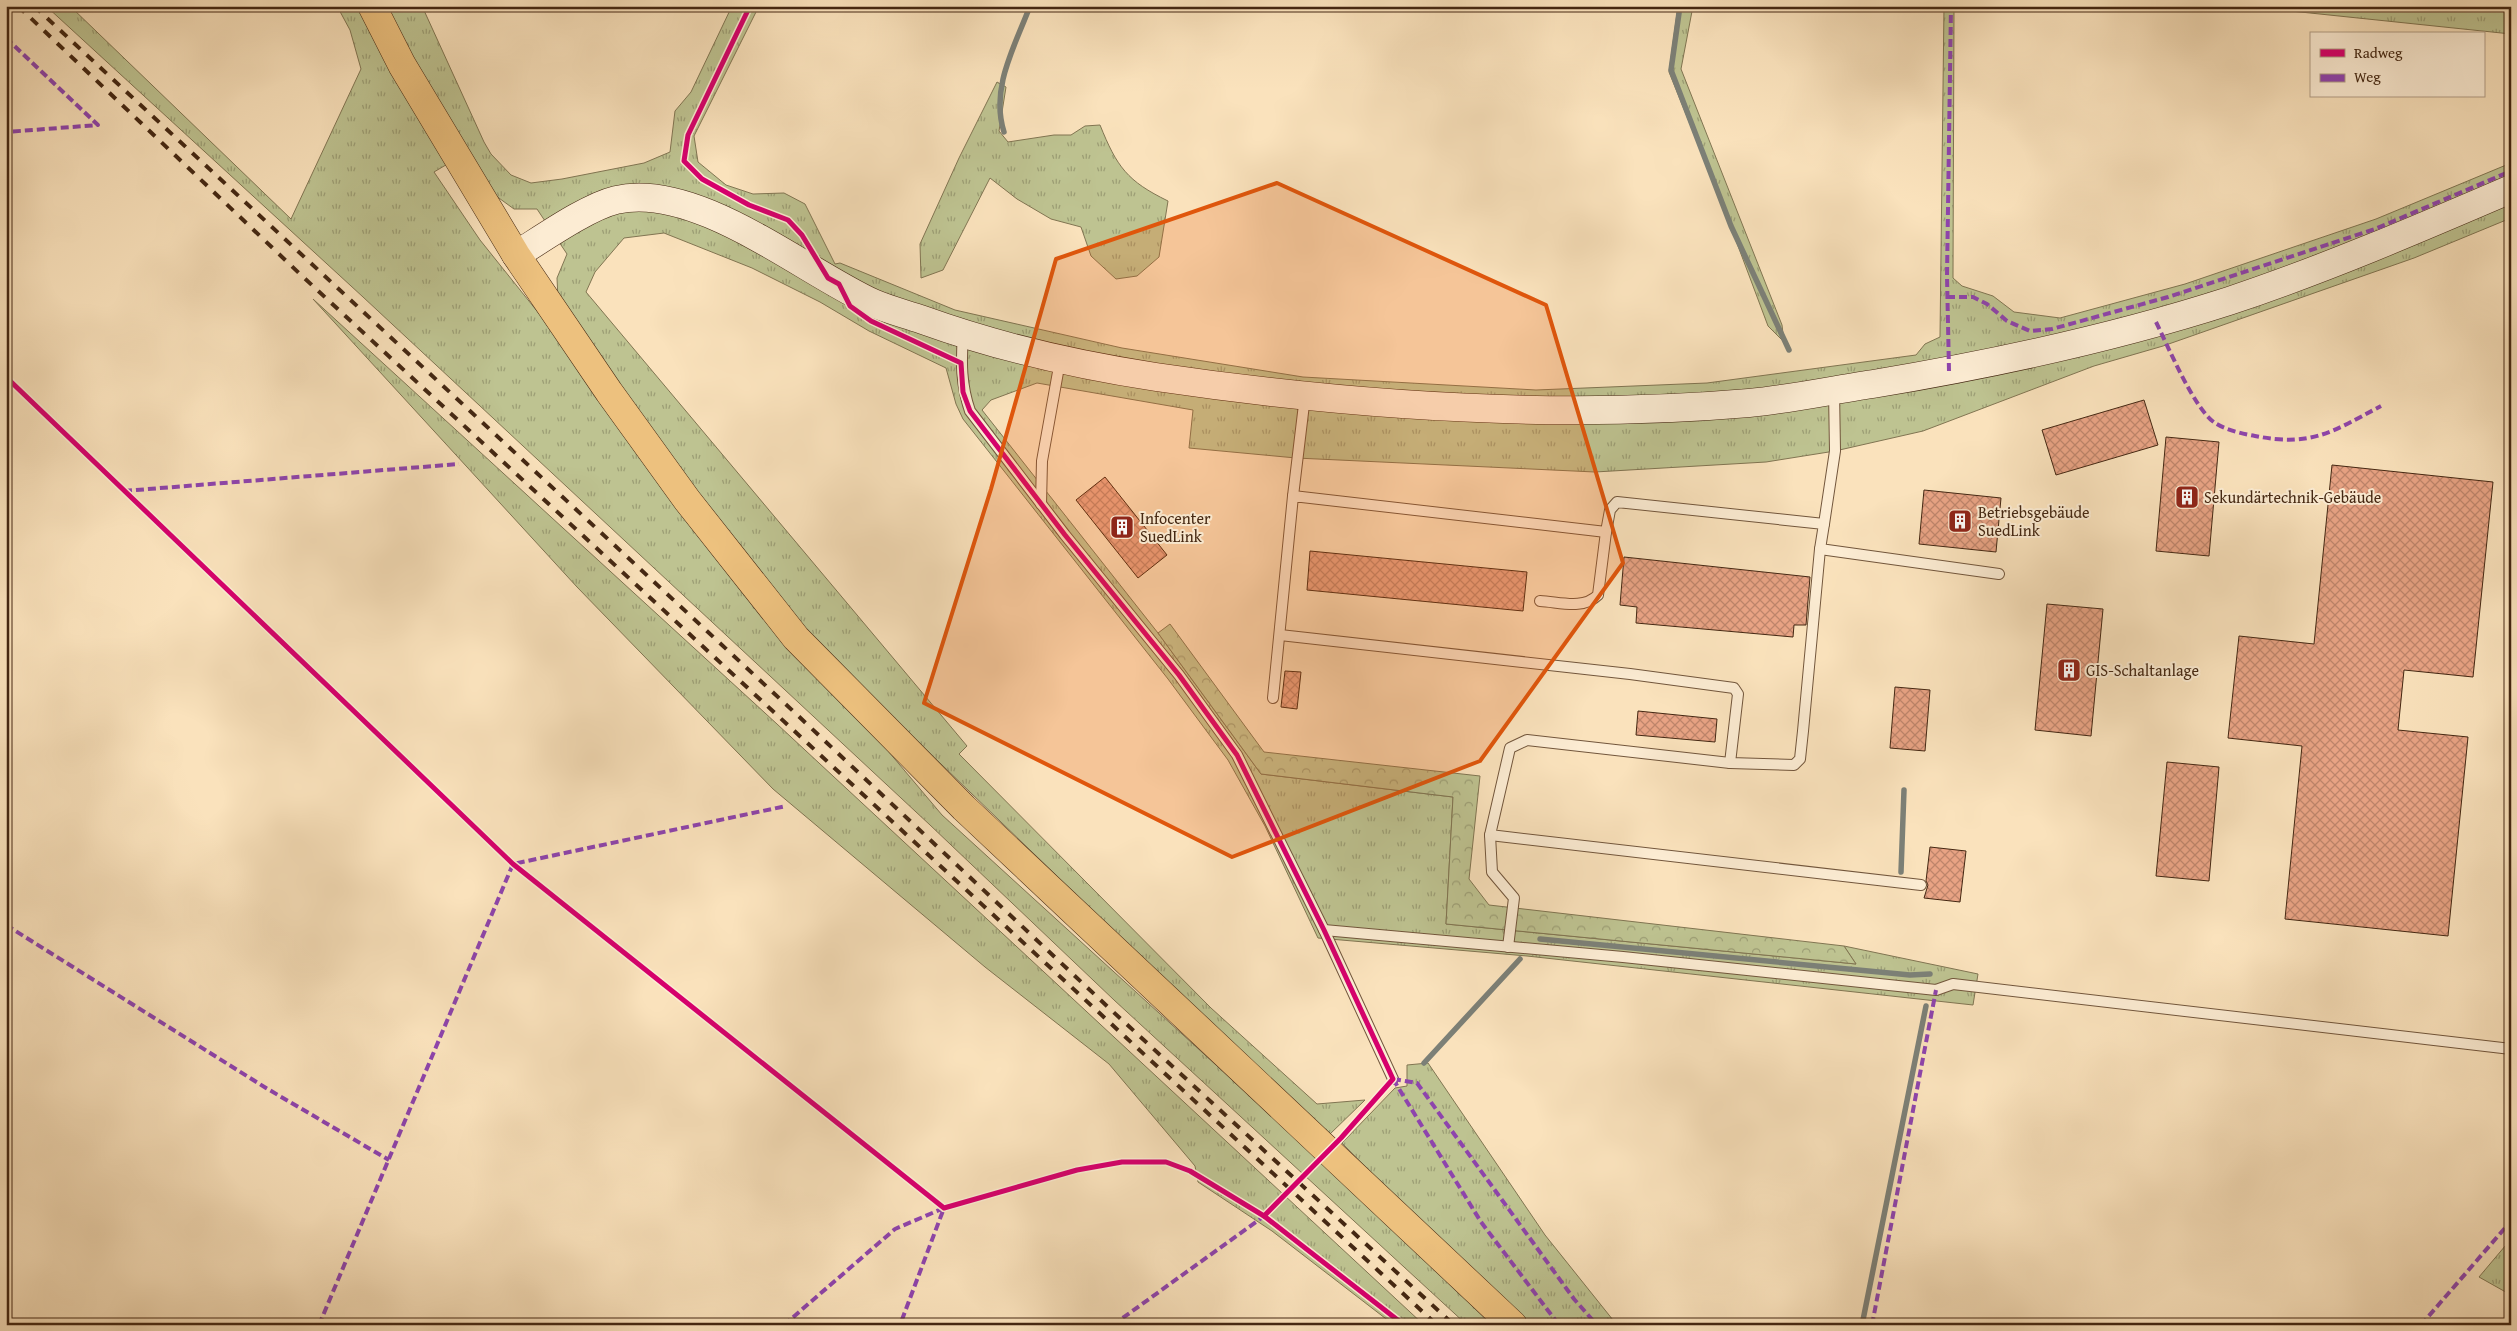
<svg xmlns="http://www.w3.org/2000/svg" width="2517" height="1331" viewBox="0 0 2517 1331" font-family="'Gentium Book Plus',serif">
  <style>
    .grass { fill: url(#grass-tufts); stroke: #817552 }
    .forest { fill: url(#forest-crowns); stroke: #817552 }
    .lines { fill: none; stroke-linecap: round; stroke-linejoin: round }
    .stream { stroke: #7c8077; stroke-width: 5.5 }
    .building { fill: url(#building-cross-hatch); stroke: #442712 }
    .lane-casing { stroke: #72563c; stroke-width: 12 }
    .secondary-casing { stroke: #442712; stroke-width: 29 }
    .primary-casing { stroke: #442712; stroke-width: 29 }
    .lane { stroke: #fcecd3; stroke-width: 10 }
    .secondary { stroke: #fcecd3; stroke-width: 28 }
    .primary { stroke: #edc17e; stroke-width: 28 }
    .rail { stroke: #442712; stroke-width: 4; stroke-dasharray: 9 9; stroke-linecap: butt }
    .quiet { stroke: #8e44ad; stroke-width: 4; stroke-dasharray: 8 4; stroke-linecap: butt }
    .cycleway-casing { stroke: #fcecd3; stroke-width: 8 }
    .cycleway { stroke: #d6006c; stroke-width: 5 }
    .marked { fill: #e0560c; fill-opacity: 0.2; stroke: #e0560c; stroke-width: 4; stroke-linejoin: round }
    .labels { text-anchor: middle; dominant-baseline: central; stroke-width: 4; stroke-linejoin: round; paint-order: stroke }
    .poi-label { font-size: 16px; fill: #442712; stroke: #fcecd3; text-anchor: start }
  </style>
  <defs>
    <pattern id="grass-tufts" width="24" height="20" patternUnits="userSpaceOnUse" patternTransform="scale(1.25)"><rect width="24" height="20" fill="#bec391"/><path d="M3 7l-1-3M5 7V3M7 7l1-3M15 17l-1-3M17 17v-4M19 17l1-3" fill="none" stroke="#9c9e75"/></pattern>
    <pattern id="forest-crowns" width="20" height="18" patternUnits="userSpaceOnUse" patternTransform="scale(1.25)"><rect width="20" height="18" fill="#bec391"/><path d="M2 6a3 3 0 1 1 6 0M12 15a3 3 0 1 1 6 0" fill="none" stroke="#9c9e75"/></pattern>
    <pattern id="building-cross-hatch" width="8" height="8" patternUnits="userSpaceOnUse" patternTransform="scale(1.25)"><rect width="8" height="8" fill="#e8a384"/><path d="M0 0l8 8M0 8l8-8" fill="none" stroke="#be856b"/></pattern>
  </defs>
  <rect width="100%" height="100%" fill="#fae2bc"/>
  <filter id="stains"><feTurbulence type="fractalNoise" baseFrequency=".004" numOctaves="4"/><feColorMatrix values="0 0 0 0 .2 0 0 0 0 .09 0 0 0 0 .02 0 0 0 .5 -.17"/></filter>
  <radialGradient id="worn" r=".72"><stop offset=".6" stop-color="#630" stop-opacity="0"/><stop offset="1" stop-color="#630" stop-opacity=".3"/></radialGradient>
  <g class="grass">
    <polygon points="46,6 70,6 291,219 361,69 350,30 337,6 422,6 484,142 491,154 511,175 531,183 562,179 644,163 670,152 675,111 691,92 732,6 759,6 694,136 698,162 726,185 753,194 784,193 805,204 835,264 840,263 955,310 1122,348 1303,377 1536,390 1707,383 1916,355 1925,344 1940,337 1944,6 1954,6 1953,278 1962,286 1993,296 2014,312 2060,318 2185,284 2376,219 2511,163 2511,218 2414,258 2163,346 2094,366 1923,431 1835,451 1766,462 1595,472 1296,458 1189,448 1193,410 1037,383 991,400 982,410 1158,633 1261,774 1453,797 1446,924 1856,964 1844,946 1978,974 1973,1005 1527,956 1318,938 1265,826 1228,760 1168,679 963,419 956,404 946,368 869,331 820,302 752,268 664,233 624,238 595,272 586,292 967,746 959,754 1211,1008 1317,1104 1365,1100 1329,1135 1151,967 820,647 739,549 558,299 557,278 567,254 537,209 514,209 492,193 466,153 434,172 480,240 585,371 787,631 942,815 1216,1065 1369,1207 1492,1325 1467,1325 1114,1000 930,825 363,297"/>
    <polygon points="1678,6 1693,6 1681,69 1782,325 1784,342 1768,326 1723,206 1669,72"/>
    <polygon points="2243,6 2507,6 2511,7 2511,34"/>
    <path d="M997,82L1006,87L999,131L1008,142L1054,135H1071L1085,126L1100,125C1117,167 1127,181 1168,201L1159,257L1137,276L1116,279L1091,256L1081,227L1051,219L1017,199L990,178L943,270L921,278L920,244L959,158Z"/>
    <polygon points="313,299 777,724 1424,1325 1394,1325 1272,1231 1198,1182 1195,1166 1109,1064 985,967 773,789 577,587"/>
    <polygon points="1428,1063 1545,1235 1617,1325 1531,1325 1431,1234 1342,1143 1395,1088 1407,1086 1407,1065"/>
    <polygon points="2511,1239 2511,1295 2479,1277"/>
  </g>
  <polygon class="forest" points="1170,624 1264,752 1480,776 1469,879 1489,905 1844,946 1856,964 1446,924 1453,797 1261,774 1158,633"/>
  <g class="lines">
    <g class="stream">
      <polyline points="1680,6 1671,70 1731,226 1789,350"/>
      <path d="M1004,132C990,88 1015,46 1030,6"/>
      <polyline points="1901,872 1904,790"/>
      <polyline points="1540,939 1910,975 1930,974"/>
      <polyline points="1424,1063 1520,959"/>
      <polyline points="1862,1325 1926,1006"/>
    </g>
  </g>
  <g class="building">
    <polygon points="2144,400 2158,445 2056,475 2042,430"/>
    <polygon points="2166,437 2219,442 2209,556 2156,551"/>
    <polygon points="2332,465 2493,482 2473,677 2404,670 2398,730 2468,737 2448,936 2285,919 2302,746 2228,738 2239,636 2314,644"/>
    <polygon points="1105,477 1167,555 1138,578 1076,500"/>
    <polygon points="1924,490 2001,498 1996,552 1919,544"/>
    <polygon points="1310,551 1527,572 1523,611 1307,590"/>
    <polygon points="1624,557 1810,577 1806,625 1794,625 1793,637 1636,623 1637,607 1620,605"/>
    <polygon points="2047,604 2103,609 2091,736 2035,730"/>
    <polygon points="1285,671 1301,672 1297,709 1281,707"/>
    <polygon points="1895,687 1930,690 1925,751 1890,748"/>
    <polygon points="1638,711 1717,719 1715,742 1636,735"/>
    <polygon points="2167,762 2219,767 2209,881 2156,876"/>
    <polygon points="1930,847 1966,851 1960,902 1924,898 1928,885 1926,881"/>
  </g>
  <g class="lines">
    <g class="lane-casing">
      <g id="lane">
        <path d="M963,335C961,362 961,385 970,411L1065,535L1179,675L1237,755L1324,930L1393,1079"/>
        <polyline points="1293,496 1305,396"/>
        <polyline points="1041,504 1042,461 1060,361"/>
        <polyline points="1824,524 1835,451 1834,391"/>
        <polyline points="1820,549 1803,731 1800,759 1794,765 1730,763 1527,740 1510,748 1490,835 1921,885"/>
        <path d="M1540,601C1560,602 1583,610 1598,595L1606,532"/>
        <polyline points="1280,635 1630,674 1734,688 1738,694 1730,763"/>
        <polyline points="1273,698 1293,496 1606,532 1610,510 1617,502 1824,524 1820,549 1999,574"/>
        <polyline points="1490,835 1492,872 1514,898 1508,947"/>
        <polyline points="1324,930 1623,957 1936,990 1953,984 2511,1049"/>
      </g>
    </g>
    <g class="secondary-casing">
      <path id="secondary" d="M516,255C542,239 587,207 616,200C696,181 803,271 873,303C889,310 906,314 923,320C998,347 1077,365 1156,377C1352,406 1551,420 1749,403C1791,399 1832,390 1873,384C1993,364 2114,338 2229,301C2325,269 2418,229 2511,189"/>
    </g>
    <g class="primary-casing">
      <polyline id="primary" points="372,6 402,65 516,255 609,392 687,500 796,638 964,808 1513,1325"/>
    </g>
    <use href="#lane" class="lane"/>
    <use href="#secondary" class="secondary"/>
    <use href="#primary" class="primary"/>
    <g class="rail">
      <polyline points="18,6 301,275 1437,1325"/>
      <polyline points="34,6 793,711 1109,1008 1454,1325"/>
    </g>
    <g class="quiet">
      <polyline points="6,38 98,125 6,132"/>
      <polyline points="1947,297 1973,297 1987,304 2007,321 2030,331 2052,329 2168,297 2375,229 2511,171"/>
      <path d="M2156,322C2168,346 2194,409 2215,423C2226,430 2243,434 2255,436C2312,447 2332,432 2381,406"/>
      <polyline points="1949,371 1947,276 1951,6"/>
      <polyline points="124,491 459,464"/>
      <polyline points="6,925 266,1088 389,1160"/>
      <polyline points="1393,1079 1417,1083 1574,1299 1597,1325"/>
      <polyline points="1393,1079 1481,1222 1559,1325"/>
      <polyline points="319,1325 513,864 786,806"/>
      <polyline points="784,1325 895,1229 944,1208 900,1325"/>
      <polyline points="1113,1325 1267,1214"/>
      <polyline points="1872,1325 1936,990"/>
      <polyline points="2421,1325 2511,1221"/>
    </g>
    <g class="cycleway-casing">
      <g id="cycleway">
        <polyline points="750,6 688,135 684,161 702,179 749,205 788,220 802,235 828,278 839,284 850,306 871,321 961,363 963,392 970,411 1065,535 1179,675 1237,755 1324,930 1393,1079 1341,1138 1264,1216"/>
        <polyline points="6,377 513,864 944,1208 1077,1170 1122,1162 1166,1162 1190,1171 1264,1216 1404,1325"/>
      </g>
    </g>
    <use href="#cycleway" class="cycleway"/>
  </g>
  <path class="marked" d="M1277,183L1546,305L1623,563L1480,761L1232,857L924,703L991,489L1056,259Z"/>
  <defs>
    <g id="building-square" transform="scale(1.25)"><rect x="-9" y="-9" width="18" height="18" rx="4" fill="#8f2418" stroke="#fcecd3"/><path d="M-4-6H4V6H1V3H-1V6H-4ZM-2.5-4.3h1.7v1.8h-1.7ZM.8-4.3h1.7v1.8H.8ZM-2.5-1h1.7V.8h-1.7ZM.8-1h1.7V.8H.8Z" fill="#fff"/></g>
  </defs>
  <g fill-rule="evenodd">
    <use href="#building-square" x="2187" y="497"/>
    <use href="#building-square" x="1960" y="521"/>
    <use href="#building-square" x="1122" y="527"/>
    <use href="#building-square" x="2069" y="670"/>
  </g>
  <g class="labels">
    <g class="poi-label">
      <text x="2204" y="497">Sekundärtechnik-Gebäude</text>
      <text x="1978" y="512">Betriebsgebäude<tspan x="1978" dy="18">SuedLink</tspan></text>
      <text x="1140" y="518">Infocenter<tspan x="1140" dy="18">SuedLink</tspan></text>
      <text x="2086" y="670">GIS-Schaltanlage</text>
    </g>
  </g>
  <rect width="2517" height="1331" fill="none" stroke="#fae2bc" stroke-width="25"/>
  <rect x="8" y="8" width="2502" height="1316" fill="none" stroke="#442712" stroke-width="2.5"/>
  <rect x="12" y="12" width="2492" height="1306" fill="none" stroke="#442712"/>
  <rect x="2310" y="32" width="175" height="65" fill="#fcecd3" stroke="#b29d86"/>
  <rect x="2320" y="49" width="25" height="8" fill="#d6006c" stroke="#b29d86"/>
  <text x="2354" y="58" font-size="15" fill="#442712">Radweg</text>
  <rect x="2320" y="74" width="25" height="8" fill="#8e44ad" stroke="#b29d86"/>
  <text x="2354" y="82" font-size="15" fill="#442712">Weg</text>
  <rect width="100%" height="100%" filter="url(#stains)"/>
  <rect width="100%" height="100%" fill="url(#worn)"/>
</svg>
